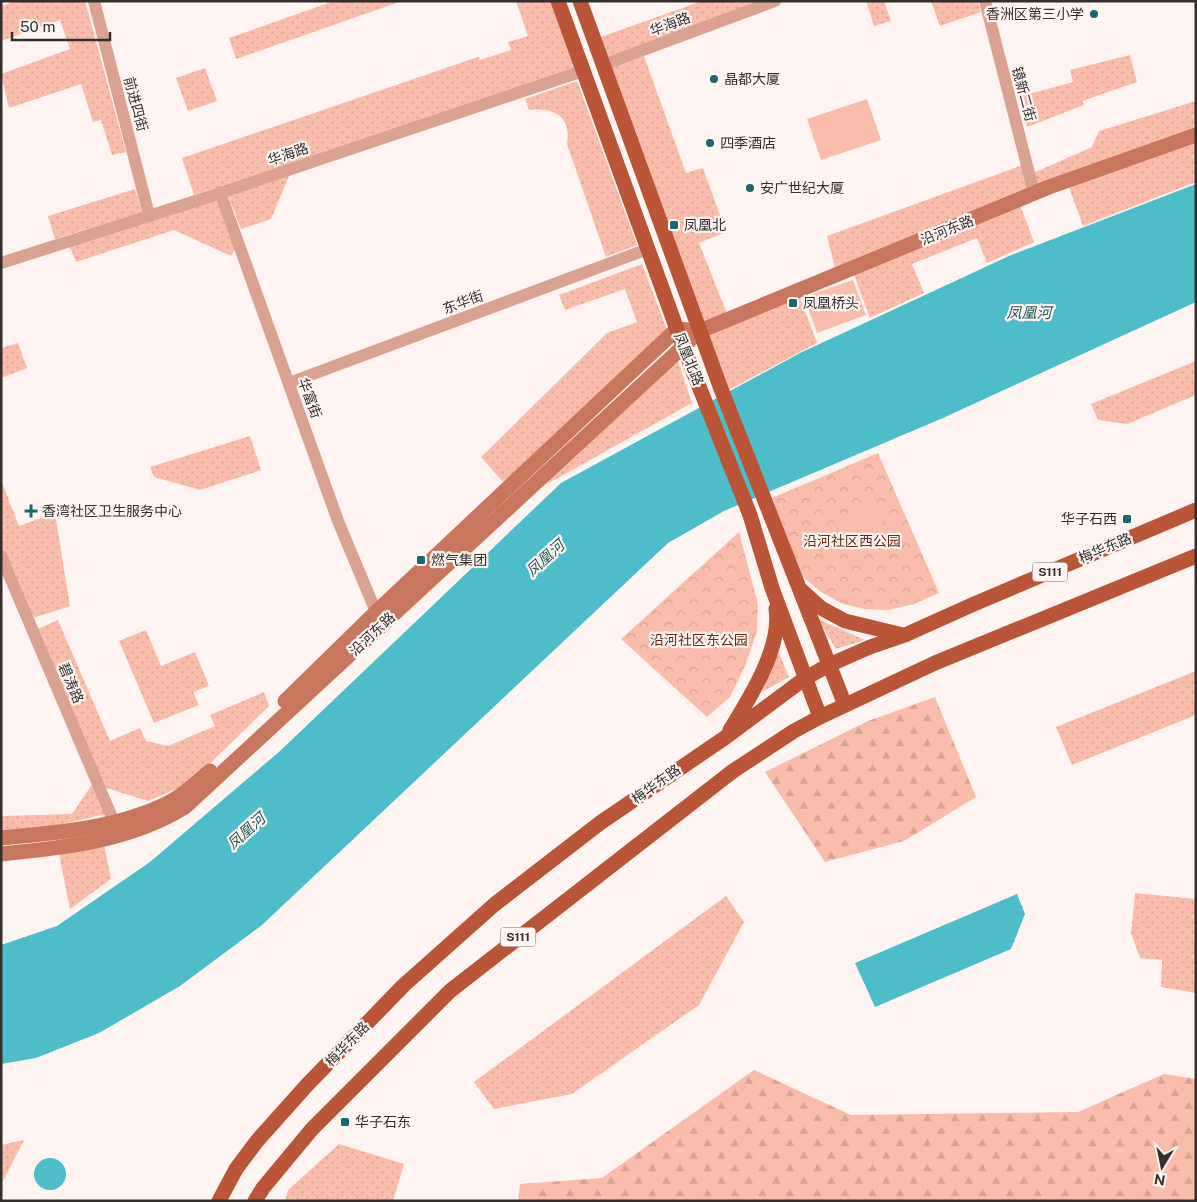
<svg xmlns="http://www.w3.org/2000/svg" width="1197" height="1202" viewBox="0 0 1197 1202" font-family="'Public Sans','Noto Sans SC',sans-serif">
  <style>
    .grass { fill: url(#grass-dots) }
    .forest { fill: url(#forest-firs) }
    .park { fill: url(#park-crowns) }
    .pitch { fill: #fbbdab }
    .water { fill: #4cbdc9 }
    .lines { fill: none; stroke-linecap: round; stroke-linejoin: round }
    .street { stroke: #dba291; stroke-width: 12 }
    .secondary { stroke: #c9765e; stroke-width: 15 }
    .primary { stroke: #ba5537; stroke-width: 15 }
    .poi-dot { fill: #1a676e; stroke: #fef5f3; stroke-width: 2 }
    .labels { text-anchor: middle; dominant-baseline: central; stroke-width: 4.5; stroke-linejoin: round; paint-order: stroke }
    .shield { fill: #fef5f3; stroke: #716a68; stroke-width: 1 }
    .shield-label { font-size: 12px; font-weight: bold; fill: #342f2d }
    .poi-label { font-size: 14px; fill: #342f2d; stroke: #fef5f3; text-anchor: start }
    .street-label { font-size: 14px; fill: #342f2d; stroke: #fef5f3 }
    .park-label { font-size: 14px; fill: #702913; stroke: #fef5f3 }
    .water-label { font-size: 15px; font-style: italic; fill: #26575c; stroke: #fef5f3 }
  </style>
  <defs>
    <pattern id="grass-dots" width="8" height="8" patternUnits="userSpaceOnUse" patternTransform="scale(1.25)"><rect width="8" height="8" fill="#fbbdab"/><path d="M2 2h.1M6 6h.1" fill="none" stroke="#d8a393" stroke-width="1.8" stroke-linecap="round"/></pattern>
    <pattern id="forest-firs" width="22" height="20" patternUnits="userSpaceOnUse" patternTransform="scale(1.25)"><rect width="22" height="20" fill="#fbbdab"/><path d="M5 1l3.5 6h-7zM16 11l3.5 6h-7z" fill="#d8a393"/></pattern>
    <pattern id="park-crowns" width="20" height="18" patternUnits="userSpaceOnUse" patternTransform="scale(1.25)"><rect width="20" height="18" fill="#fbbdab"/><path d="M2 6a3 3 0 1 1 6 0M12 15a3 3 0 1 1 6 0" fill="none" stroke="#d8a393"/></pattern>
  </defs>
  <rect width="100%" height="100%" fill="#fef5f3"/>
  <g class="grass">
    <polygon points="16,1 85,1 126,152 112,155 101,120 93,122 81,84 9,108 1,74 70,49 60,20 1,41 1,6"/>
    <polygon points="334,1 402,1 236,59 229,38"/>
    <polygon points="516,1 552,1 577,69 194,195 182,158 478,57 480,60 511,50 508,42 528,36"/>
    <polygon points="702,1 765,1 605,60 598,38"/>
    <polygon points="866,1 884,1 891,21 874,26"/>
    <polygon points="931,1 978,1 981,12 940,26"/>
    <polygon points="1130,55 1137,82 1082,101 1084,105 1027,127 1018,97 1073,82 1070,70"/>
    <polygon points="644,56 686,173 703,168 726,232 699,243 728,316 701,326 607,68"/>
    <polygon points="205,68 217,101 188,111 176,78"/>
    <path d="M577,81L637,245L606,257L567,144C572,116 553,107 529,110L525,99Z"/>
    <polygon points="1196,101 1196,130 1037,188 1033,173 1092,147 1099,131"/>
    <polygon points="1196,136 1196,182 1083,226 1067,182"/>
    <polygon points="1023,165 1030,190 836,272 827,236"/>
    <polygon points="290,174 271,219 241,229 228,195"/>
    <polygon points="135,189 142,212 55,239 48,216"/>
    <polygon points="218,197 236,246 231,256 174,230 76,262 69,244"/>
    <polygon points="1020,205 1034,242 987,263 977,238 912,264 924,293 870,318 853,272"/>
    <polygon points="642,264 670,338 503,482 481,457 607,333 637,322 625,289 565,310 559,295"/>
    <polygon points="799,295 817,343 725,392 704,333"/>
    <polygon points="18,343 27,368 1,378 1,348"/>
    <polygon points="675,352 692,403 549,483 540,472"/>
    <polygon points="1196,361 1196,395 1127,424 1098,420 1091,404"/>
    <polygon points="250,436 261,470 200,490 154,477 150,467"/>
    <polygon points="1,480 19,526 55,513 70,606 30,619 1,550"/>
    <polygon points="818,619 865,640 836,649"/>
    <polygon points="58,620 110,741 140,728 146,741 168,746 215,726 210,715 264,692 269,706 190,783 148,801 100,786 35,630"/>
    <polygon points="146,630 161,666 195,652 209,686 193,692 199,705 154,723 119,641"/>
    <polygon points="773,639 789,677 762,692"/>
    <polygon points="1196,671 1196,715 1072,765 1056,727"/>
    <polygon points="93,783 106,814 1,838 1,816 72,814"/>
    <polygon points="100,825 111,879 70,909 55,834"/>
    <polygon points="1135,893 1196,899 1196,993 1161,987 1162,960 1140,958 1131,933"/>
    <polygon points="726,896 744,922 699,1005 572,1094 494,1109 474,1082"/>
    <polygon points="24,1140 2,1183 1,1183 1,1145"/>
    <polygon points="339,1144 404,1164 393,1201 285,1201 288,1190"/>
  </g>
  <g class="forest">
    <polygon points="935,697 976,797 904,841 825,862 765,772 868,721"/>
    <polygon points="754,1070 851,1115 1078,1112 1164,1074 1196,1079 1196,1201 518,1201 520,1184 602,1178"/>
  </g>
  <g class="park">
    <polygon points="878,453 939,593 914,604 889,610 865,609 843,604 821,592 802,576 772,498"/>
    <polygon points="739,532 758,604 757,631 746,664 730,697 707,717 621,639"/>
  </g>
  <g class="pitch">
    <polygon points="867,99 881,140 821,160 807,119"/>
    <polygon points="853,280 866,315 817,333 804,297"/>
    <polygon points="876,505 886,529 843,546 834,522"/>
  </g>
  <g class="water">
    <polygon points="1196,184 1196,302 943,418 724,511 668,543 262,925 180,986 99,1033 36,1058 1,1064 1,945 57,926 150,862 280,751 561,483 800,353 1009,256"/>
    <polygon points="1017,894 1025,914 1011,949 875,1007 855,963"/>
    <circle cx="50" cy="1174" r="16"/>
  </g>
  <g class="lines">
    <g class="street">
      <polyline points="94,1 149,215"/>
      <polyline points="985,1 1034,193"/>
      <polyline points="603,65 775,1"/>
      <polyline points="220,192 338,521 376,612"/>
      <polyline points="1,263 202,199 583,71"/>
      <polyline points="289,383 648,249"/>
      <polyline points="1,556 114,822"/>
    </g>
    <g class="secondary">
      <polyline points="285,701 376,612 677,329 700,331"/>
      <path d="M1,838C57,833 120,828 170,802C185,794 197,782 210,771"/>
      <path d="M1,854C63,848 131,841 185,807L700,331L1049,187L1196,135"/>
    </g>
    <g class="primary">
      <polyline points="558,1 683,346 750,515 772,588 820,717"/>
      <polyline points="580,1 721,389 845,705"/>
      <polyline points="801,590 821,608 845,621 903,635"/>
      <path d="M730,730C749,699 782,648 776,609"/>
      <polyline points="219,1201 236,1169 257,1141 307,1085 404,985 495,904 600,823 726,737 804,679 829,665 870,647 905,635 974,604 1196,510"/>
      <polyline points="255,1201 263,1188 312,1129 450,991 733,771 794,731 820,717 935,663 1196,556"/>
    </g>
  </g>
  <g class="poi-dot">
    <circle cx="1094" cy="14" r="5"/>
    <circle cx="714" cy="79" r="5"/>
    <circle cx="710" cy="143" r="5"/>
    <circle cx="750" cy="188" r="5"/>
    <rect x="669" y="220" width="10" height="10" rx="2.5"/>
    <rect x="788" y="298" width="10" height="10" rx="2.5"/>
    <path d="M28.5 503.5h5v5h5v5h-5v5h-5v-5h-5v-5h5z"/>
    <rect x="1122" y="514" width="10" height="10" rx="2.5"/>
    <rect x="416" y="555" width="10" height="10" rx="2.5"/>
    <rect x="340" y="1117" width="10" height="10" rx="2.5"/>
  </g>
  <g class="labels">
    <g class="shield">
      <rect x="1032.5" y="562.5" width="35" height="19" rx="4"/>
      <rect x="500.5" y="927.5" width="35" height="19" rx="4"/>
    </g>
    <g class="shield-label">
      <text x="1050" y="572">S111</text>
      <text x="518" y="937">S111</text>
    </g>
    <g class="poi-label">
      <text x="1084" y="14" text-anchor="end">香洲区第三小学</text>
      <text x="724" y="79">晶都大厦</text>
      <text x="720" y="143">四季酒店</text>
      <text x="760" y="188">安广世纪大厦</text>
      <text x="684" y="225">凤凰北</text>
      <text x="803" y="303">凤凰桥头</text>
      <text x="42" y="511">香湾社区卫生服务中心</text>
      <text x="1117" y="519" text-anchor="end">华子石西</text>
      <text x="431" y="560">燃气集团</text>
      <text x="355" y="1122">华子石东</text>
    </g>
    <g class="street-label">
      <text transform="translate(670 24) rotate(-20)">华海路</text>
      <text transform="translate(1024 94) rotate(75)">镜新二街</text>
      <text transform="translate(136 104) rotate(75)">前进四街</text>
      <text transform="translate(288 154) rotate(-19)">华海路</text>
      <text transform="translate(947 230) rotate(-22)">沿河东路</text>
      <text transform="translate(463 302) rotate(-20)">东华街</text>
      <text transform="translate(689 359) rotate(68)">凤凰北路</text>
      <text transform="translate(310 398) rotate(70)">华富街</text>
      <text transform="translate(1105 548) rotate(-23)">梅华东路</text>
      <text transform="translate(372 634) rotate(-43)">沿河东路</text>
      <text transform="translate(71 683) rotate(67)">碧涛路</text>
      <text transform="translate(656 784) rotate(-35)">梅华东路</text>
      <text transform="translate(347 1044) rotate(-46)">梅华东路</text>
    </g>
    <g class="park-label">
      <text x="852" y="541">沿河社区西公园</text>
      <text x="699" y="640">沿河社区东公园</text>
    </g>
    <g class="water-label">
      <text x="1029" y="312">凤凰河</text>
      <text transform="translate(545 558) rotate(-42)">凤凰河</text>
      <text transform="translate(246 831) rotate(-42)">凤凰河</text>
    </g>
  </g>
  <rect width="1197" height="1202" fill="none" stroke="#342f2d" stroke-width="5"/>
  <g transform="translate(1162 1167) rotate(190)" stroke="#fef5f3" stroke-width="4" paint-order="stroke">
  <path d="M0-4L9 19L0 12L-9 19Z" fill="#342f2d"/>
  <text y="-8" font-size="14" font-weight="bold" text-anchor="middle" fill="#342f2d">N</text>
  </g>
  <path d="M12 32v8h98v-8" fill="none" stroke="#342f2d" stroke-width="2.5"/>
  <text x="20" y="32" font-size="15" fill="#342f2d" stroke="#fef5f3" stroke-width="4" paint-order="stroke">50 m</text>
</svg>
